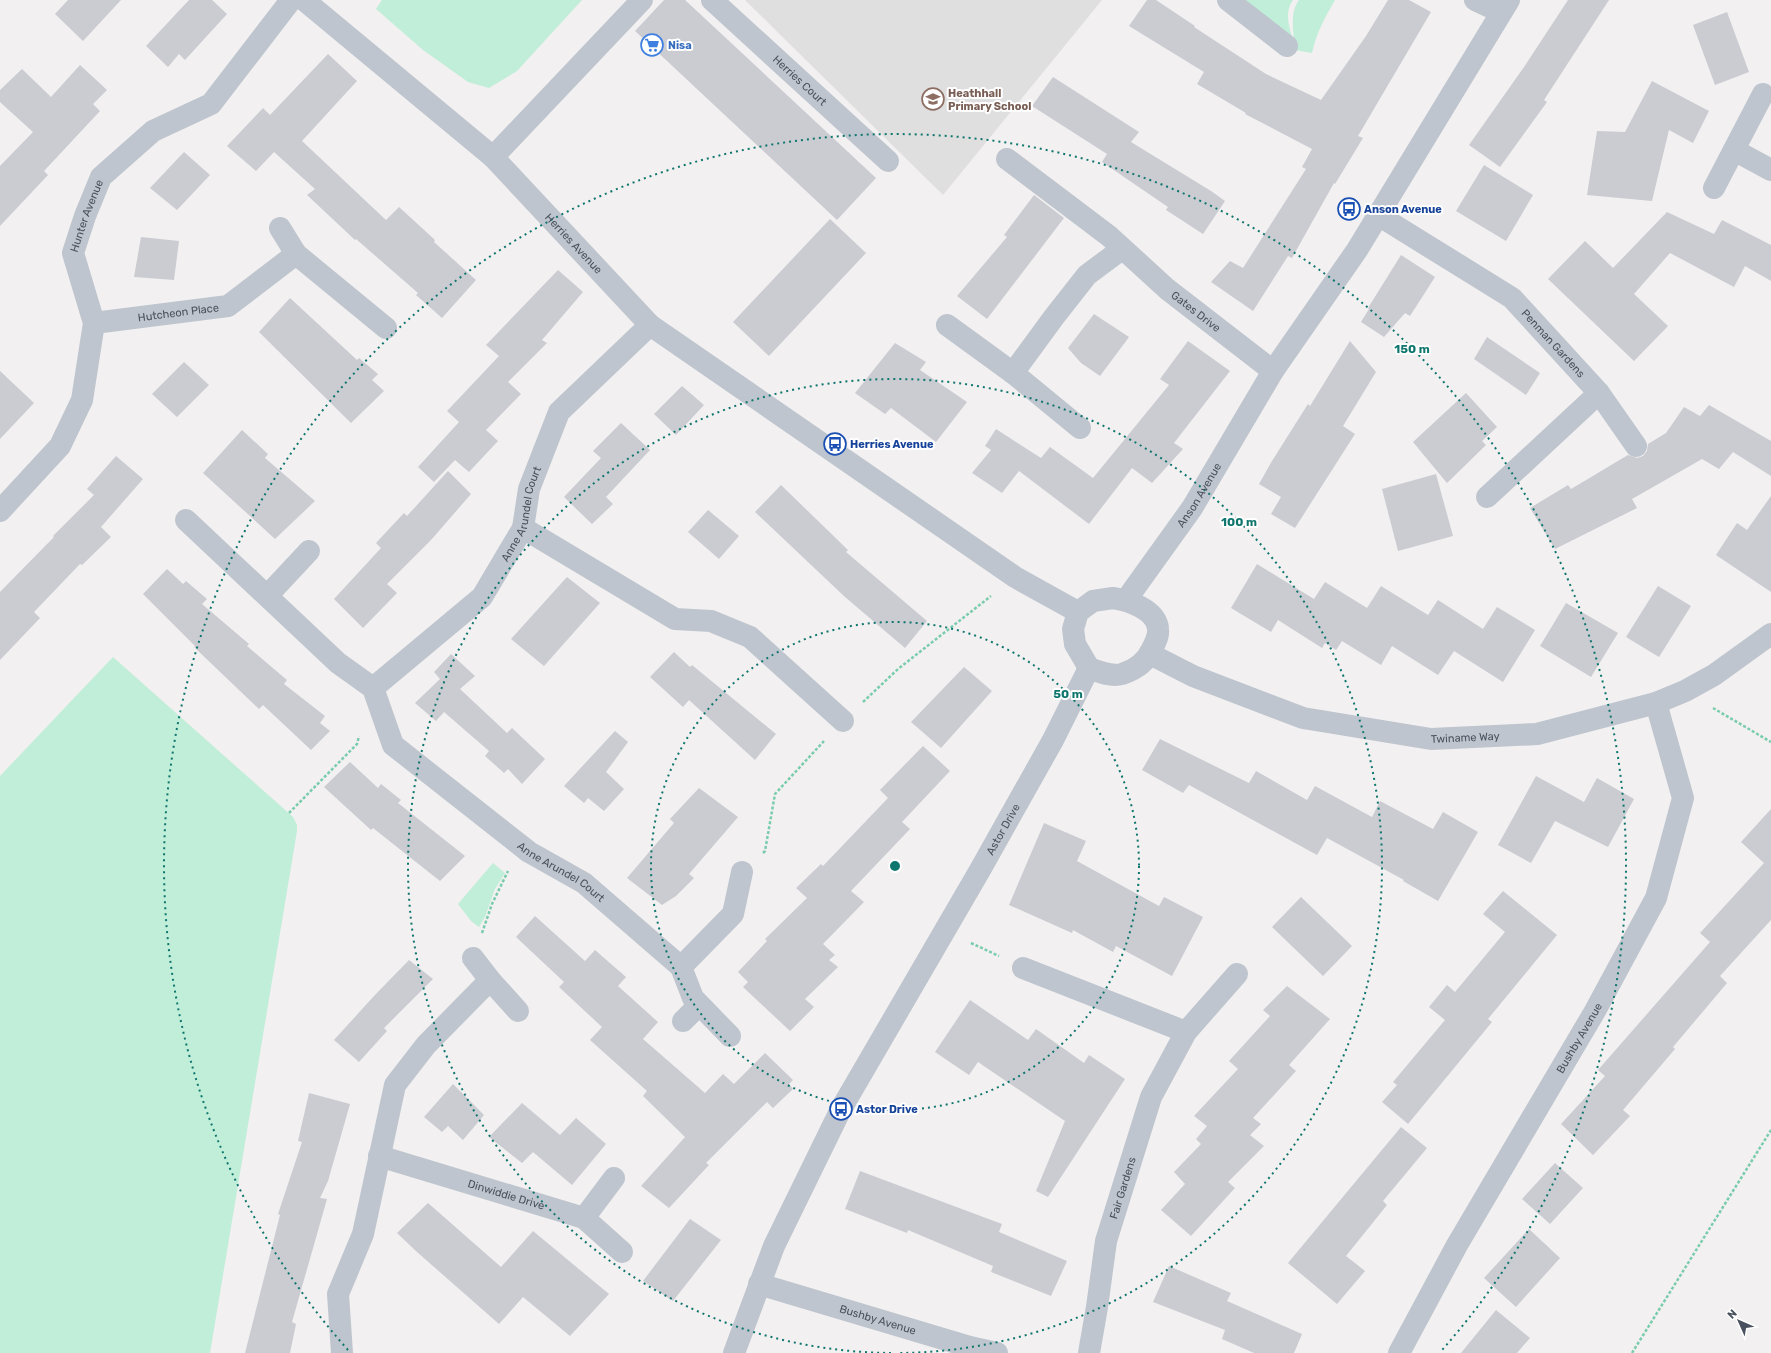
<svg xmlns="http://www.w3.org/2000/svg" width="1771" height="1353" viewBox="0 0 1771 1353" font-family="Rubik,sans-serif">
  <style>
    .education { fill: #e0dfdf }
    .green { fill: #c0eed8 }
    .building { fill: #caccd2 }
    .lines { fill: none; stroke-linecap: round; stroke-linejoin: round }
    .path { stroke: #79ccad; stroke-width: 2.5; stroke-dasharray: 3 2; stroke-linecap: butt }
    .minor { stroke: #bec5ce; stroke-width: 22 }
    .ring { fill: none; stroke: #0f766e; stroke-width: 2; stroke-dasharray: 2 4 }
    .labels { text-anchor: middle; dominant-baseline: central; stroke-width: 4; stroke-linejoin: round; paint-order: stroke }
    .shop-label { font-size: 11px; font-weight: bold; fill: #366cbe; stroke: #fff; text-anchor: start }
    .street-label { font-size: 11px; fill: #48515d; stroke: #fff }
    .education-label { font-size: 11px; font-weight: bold; fill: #785e54; stroke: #fff; text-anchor: start }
    .transit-label { font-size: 11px; font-weight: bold; fill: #164399; stroke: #fff; text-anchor: start }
    .centre { fill: #0f766e; stroke: #fff; stroke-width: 2 }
    .ring-label { font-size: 12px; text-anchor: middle; font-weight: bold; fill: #0f766e; stroke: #fff; stroke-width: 4; stroke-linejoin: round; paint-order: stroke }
  </style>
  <rect width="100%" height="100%" fill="#f2f0f0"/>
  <polygon class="education" points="745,0 1102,0 943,195"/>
  <g class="green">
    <polygon points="382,0 582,0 517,71 489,88 468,82 423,50 376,9"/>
    <path d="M1245,0H1293C1284,12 1289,27 1293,40Z"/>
    <path d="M1299,0H1335C1325,17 1316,34 1312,53L1295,50C1294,34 1289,13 1299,0Z"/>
    <polygon points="113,657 293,817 297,825 297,831 210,1353 0,1353 0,776"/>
    <polygon points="493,863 505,873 495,889 485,917 479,927 471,921 458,904"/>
  </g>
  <g class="building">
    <polygon points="68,0 121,0 83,41 55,14"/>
    <polygon points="189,0 212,0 227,14 185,60 179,54 168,67 146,46"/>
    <polygon points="664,0 685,0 876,178 837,220 635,31"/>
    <polygon points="1147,0 1156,0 1195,26 1194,27 1266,74 1321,100 1366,36 1388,0 1409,0 1431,12 1358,136 1363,138 1335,184 1334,183 1292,258 1288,256 1253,311 1211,282 1230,261 1243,268 1306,169 1302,167 1312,149 1245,114 1246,113 1197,84 1204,72 1129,26"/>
    <polygon points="1568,0 1609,0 1544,100 1547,102 1500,167 1469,145 1524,67"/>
    <polygon points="1727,12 1749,72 1715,85 1693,25"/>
    <polygon points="328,54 357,81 302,141 386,220 399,207 435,240 434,242 476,280 442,318 416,295 418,293 356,239 355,240 307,195 315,189 274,152 256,171 227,146 263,108 270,115"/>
    <polygon points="80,65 107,90 93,104 100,111 44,171 48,175 0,226 0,166 33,132 0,102 0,90 22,69 51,97"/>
    <polygon points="1053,77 1139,132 1131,142 1211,191 1225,201 1203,234 1166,210 1168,207 1102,162 1107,154 1032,106"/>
    <polygon points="1652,81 1709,111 1693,143 1669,130 1652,201 1587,195 1597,131 1625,132"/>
    <polygon points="184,152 210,175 177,210 150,188"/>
    <polygon points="1484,165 1533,195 1506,241 1456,211"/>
    <polygon points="1034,195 1064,218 987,319 957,296 1007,237 1004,235"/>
    <polygon points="1667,212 1714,234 1722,220 1771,245 1771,281 1745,266 1734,287 1670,253 1634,294 1668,326 1634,361 1548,279 1585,241 1613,268"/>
    <polygon points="830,219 866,253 769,356 733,322"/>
    <polygon points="141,237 179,241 174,280 134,277"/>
    <polygon points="1401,255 1435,277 1410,316 1405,313 1384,337 1361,322 1369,309 1368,308"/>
    <polygon points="558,270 583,292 542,340 547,343 508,382 521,394 486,430 498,441 469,472 455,460 434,482 418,467 459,422 447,411 499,356 486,345"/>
    <polygon points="290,298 357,360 359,358 378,374 372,380 384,391 351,423 259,332"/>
    <polygon points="1094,314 1129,337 1100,376 1081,363 1068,348"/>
    <polygon points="1487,337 1540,373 1526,395 1474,359"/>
    <polygon points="1188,341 1230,371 1174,443 1183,449 1152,483 1132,468 1089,524 1019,471 1002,493 972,473 991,450 985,446 996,429 1041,458 1050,447 1093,478 1169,385 1160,379"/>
    <polygon points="1350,341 1376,372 1343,426 1355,434 1295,528 1271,514 1281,497 1259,484 1272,461 1308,404 1310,406"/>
    <polygon points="895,343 926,362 920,370 967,402 936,442 891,408 885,414 855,393"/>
    <polygon points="184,362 209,385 177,417 152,394"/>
    <polygon points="0,371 34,403 0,439"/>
    <polygon points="682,386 704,405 676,435 654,414"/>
    <polygon points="1466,393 1497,427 1482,441 1486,445 1447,483 1413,442"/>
    <polygon points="1709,405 1771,441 1771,476 1733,452 1719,469 1702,459 1632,499 1637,508 1555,549 1530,508 1568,485 1571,489 1628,455 1637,458 1643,456 1647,451 1648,444 1666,433 1684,407 1700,416"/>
    <polygon points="621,423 650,450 606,497 613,504 592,524 564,497 601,458 593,451"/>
    <polygon points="242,430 268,454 265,458 315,501 275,539 203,473"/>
    <polygon points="116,456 143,479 101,527 111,537 82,565 80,564 34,612 40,618 0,660 0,592 54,537 53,536 94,495 87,489"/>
    <polygon points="448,471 471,494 431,540 387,584 397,593 363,628 334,599 381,548 376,543 404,513 407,516"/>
    <polygon points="1436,474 1453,536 1398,551 1382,489"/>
    <polygon points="781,485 848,550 846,552 927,621 905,648 845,597 755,512"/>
    <polygon points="1771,496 1771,592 1716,555 1737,523 1747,530"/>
    <polygon points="708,510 739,536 719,559 688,532"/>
    <polygon points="1257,564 1314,599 1325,582 1367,608 1381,586 1428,615 1438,600 1483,629 1497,607 1535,630 1503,682 1454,651 1438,675 1392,646 1381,665 1342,641 1336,650 1325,643 1322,648 1278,620 1271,632 1231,608"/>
    <polygon points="167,569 183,584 186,581 207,599 202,604 249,644 247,646 287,680 284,684 325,716 320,723 330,731 311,750 263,705 259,709 194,647 195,646 143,594"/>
    <polygon points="567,577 600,603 544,666 511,639"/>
    <polygon points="1658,586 1691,606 1659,657 1626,637"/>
    <polygon points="1566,603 1618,633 1591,677 1540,646"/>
    <polygon points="674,652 690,667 692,665 776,734 755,760 689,700 683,707 650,677"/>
    <polygon points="451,654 475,676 460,689 507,733 512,728 545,759 522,784 508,769 504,773 485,756 489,751 444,712 436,721 415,703 440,679 434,672"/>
    <polygon points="964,667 992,691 941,748 911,722"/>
    <polygon points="615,731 628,742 606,772 624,789 604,811 588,798 584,803 564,786"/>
    <polygon points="1160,739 1249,783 1256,771 1307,800 1315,786 1372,817 1380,801 1433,829 1443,812 1478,832 1438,901 1403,881 1404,880 1327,838 1317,855 1189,785 1183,793 1142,770"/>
    <polygon points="923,746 950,771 902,822 910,829 851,891 864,902 823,944 835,955 829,960 838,967 805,999 814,1007 790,1031 743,987 748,982 738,972 767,941 765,939 807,898 796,888 821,864 823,866 888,798 880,790"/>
    <polygon points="350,762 378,788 381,784 401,800 398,803 465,856 440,881 373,828 371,830 324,787"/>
    <polygon points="1536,776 1584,802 1597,778 1634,799 1608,847 1555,821 1531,863 1498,845"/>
    <polygon points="699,788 738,817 689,874 694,878 676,896 662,905 627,878 674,823 670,819"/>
    <polygon points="1771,809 1771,920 1720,976 1727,983 1673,1047 1675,1049 1623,1110 1630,1116 1593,1155 1561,1124 1605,1076 1598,1070 1710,942 1700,933 1764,863 1741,842"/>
    <polygon points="1044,823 1086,841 1077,861 1159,906 1164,897 1203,917 1172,976 1116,946 1113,952 1073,930 1072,933 1009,905"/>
    <polygon points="1503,891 1557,935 1488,1019 1492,1022 1408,1124 1382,1102 1397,1085 1393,1082 1445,1020 1429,1007 1447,985 1455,992 1505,932 1483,914"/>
    <polygon points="1301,897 1352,946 1323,976 1272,927"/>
    <polygon points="535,916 585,961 595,950 626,977 618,986 658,1022 643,1039 705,1093 723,1074 734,1084 765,1053 793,1080 789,1084 793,1089 773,1108 767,1102 706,1163 709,1165 669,1208 641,1186 685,1137 643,1096 647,1091 590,1040 602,1027 559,987 564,982 516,937"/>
    <polygon points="409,960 433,979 384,1028 387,1031 359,1062 334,1040 374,996"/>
    <polygon points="1287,986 1330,1019 1289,1065 1296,1071 1253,1118 1261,1124 1250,1135 1264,1146 1228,1182 1235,1188 1191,1236 1161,1210 1185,1184 1174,1172 1201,1144 1196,1139 1207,1126 1194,1116 1238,1069 1229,1061 1270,1016 1263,1010"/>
    <polygon points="970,1000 1028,1040 1036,1029 1084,1063 1089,1055 1125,1079 1048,1197 1036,1191 1065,1121 978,1062 969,1075 935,1052"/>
    <polygon points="453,1084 484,1115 463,1140 448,1126 442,1132 424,1117"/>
    <polygon points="309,1093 350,1104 328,1181 320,1198 327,1199 292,1322 296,1324 290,1353 245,1353 280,1215 278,1214 302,1142 298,1141"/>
    <polygon points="522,1103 560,1135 576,1118 606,1144 572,1185 533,1152 522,1163 489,1137"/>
    <polygon points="1401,1127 1427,1148 1383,1201 1387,1205 1346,1256 1365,1271 1337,1304 1288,1263"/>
    <polygon points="1555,1163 1583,1188 1550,1224 1522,1199"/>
    <polygon points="860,1171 1002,1224 999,1232 1067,1261 1051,1296 991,1272 993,1266 908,1230 907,1233 845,1209"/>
    <polygon points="428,1203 501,1267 533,1231 609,1294 570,1336 523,1297 499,1324 417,1252 397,1233"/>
    <polygon points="690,1219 721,1240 673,1301 643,1281"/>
    <polygon points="1529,1229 1560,1258 1516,1307 1484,1278"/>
    <polygon points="1169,1266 1231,1293 1227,1301 1302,1334 1294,1353 1254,1353 1222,1339 1225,1330 1153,1302"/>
    <polygon points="1496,1310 1530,1338 1517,1353 1461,1353"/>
  </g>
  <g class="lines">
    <g class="path">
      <polyline points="863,702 898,669 991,596"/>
      <polyline points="1713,708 1771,742"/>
      <polyline points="289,813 357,744 359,736"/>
      <polyline points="763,853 765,851 775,794 824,741"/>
      <polyline points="482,933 492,904 508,871"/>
      <polyline points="971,943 999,956"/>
      <polyline points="1632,1353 1771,1130"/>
    </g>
    <g class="minor">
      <path id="s1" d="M304,0L493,157L650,325L1015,577L1078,612"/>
      <path id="s2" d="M712,0L888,161"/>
      <polyline points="1228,0 1287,46"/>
      <polyline points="1475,0 1501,12"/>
      <polyline points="1734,150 1771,170"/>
      <polyline points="493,157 642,0"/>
      <path id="s3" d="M1007,159L1109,236L1167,289L1273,371"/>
      <polyline points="1714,188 1763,94"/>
      <path id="s4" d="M1378,215L1512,298L1599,393L1487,497"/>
      <polyline points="280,228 296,254"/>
      <path id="s5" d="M94,323L228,306L296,254L386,328"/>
      <polyline points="947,325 1013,373 1080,428"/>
      <polyline points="1013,373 1054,317 1087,275 1122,249"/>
      <polyline points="1599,393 1636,446"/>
      <path id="s6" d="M0,511L60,446L82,400L94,323L73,253L85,216L101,177L153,131L211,104L291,0"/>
      <path id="s7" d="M186,520L338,663L373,688L393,745L529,852L584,883L681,967L733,914L742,872"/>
      <polyline points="523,528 675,619 711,621 750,637 843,721"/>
      <polyline points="267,596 309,551"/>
      <path d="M1113,598C1128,600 1157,610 1158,629C1159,636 1155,643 1152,649C1146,662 1135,670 1122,674C1111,677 1099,672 1089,668L1075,644L1073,629L1078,612L1093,601Z"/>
      <path id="s8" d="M1126,600L1192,508L1273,371L1357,250L1509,0"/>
      <path id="s9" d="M1150,654L1193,676L1303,718L1431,739L1537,734L1656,703L1685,691L1714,675L1771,634"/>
      <path id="s10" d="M373,688L482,597L523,528L529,489L559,412L650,325"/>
      <polyline points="681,967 693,998 730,1036"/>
      <polyline points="1023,968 1186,1032"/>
      <polyline points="490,980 518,1011"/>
      <polyline points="683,1021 699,1005"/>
      <path id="s11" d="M379,1156L584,1218L622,1252"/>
      <polyline points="584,1218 614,1178"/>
      <path id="s12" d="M759,1284L970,1347L997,1353"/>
      <polyline points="342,1353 338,1294 363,1234 395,1085 426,1045 490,980 473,958"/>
      <path id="s13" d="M734,1353L774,1246L841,1109L980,870L1053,740L1089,668"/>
      <path id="s14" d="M1089,1353L1097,1307L1106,1241L1151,1097L1186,1032L1237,974"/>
      <path id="s15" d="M1399,1353L1457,1245L1595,1011L1656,898L1683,798L1656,703"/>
    </g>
  </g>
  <g class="ring">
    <circle cx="895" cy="866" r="244"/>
    <path d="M891 1353A487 487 0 1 1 899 1353"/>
    <path d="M348 1350A731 731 0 1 1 1442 1350"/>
  </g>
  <defs>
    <g id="supermarket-ring" transform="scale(1.15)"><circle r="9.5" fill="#fff" stroke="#3f7fe0" stroke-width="1.5"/><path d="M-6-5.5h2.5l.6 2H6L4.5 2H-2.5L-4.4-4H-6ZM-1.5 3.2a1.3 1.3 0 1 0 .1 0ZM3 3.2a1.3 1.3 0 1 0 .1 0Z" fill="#3f7fe0"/></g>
    <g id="school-ring" transform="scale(1.15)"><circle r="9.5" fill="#fff" stroke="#8d6e63" stroke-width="1.5"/><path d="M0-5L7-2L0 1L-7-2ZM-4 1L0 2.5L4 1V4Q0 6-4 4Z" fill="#8d6e63"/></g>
    <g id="bus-ring" transform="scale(1.15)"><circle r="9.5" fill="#fff" stroke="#1a4fb4" stroke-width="1.5"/><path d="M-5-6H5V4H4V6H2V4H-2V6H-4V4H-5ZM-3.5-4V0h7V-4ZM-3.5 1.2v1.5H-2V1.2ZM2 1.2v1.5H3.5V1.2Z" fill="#1a4fb4"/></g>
  </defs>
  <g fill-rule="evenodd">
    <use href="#supermarket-ring" x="652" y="45"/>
    <use href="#school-ring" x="933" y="99"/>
    <use href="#bus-ring" x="1349" y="209"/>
    <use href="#bus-ring" x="835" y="444"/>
    <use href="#bus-ring" x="841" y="1109"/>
  </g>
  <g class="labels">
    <g class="shop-label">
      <text x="668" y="45">Nisa</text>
    </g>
    <g class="street-label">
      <text stroke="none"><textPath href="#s2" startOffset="119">Herries Court</textPath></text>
      <text stroke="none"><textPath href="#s6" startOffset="330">Hunter Avenue</textPath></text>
      <text stroke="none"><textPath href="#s1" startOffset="364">Herries Avenue</textPath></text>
      <text stroke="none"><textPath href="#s3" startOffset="243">Gates Drive</textPath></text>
      <text stroke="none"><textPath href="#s5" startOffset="85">Hutcheon Place</textPath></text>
      <text stroke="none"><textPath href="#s4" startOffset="219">Penman Gardens</textPath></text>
      <text stroke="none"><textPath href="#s8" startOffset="128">Anson Avenue</textPath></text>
      <text stroke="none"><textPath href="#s10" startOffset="235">Anne Arundel Court</textPath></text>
      <text stroke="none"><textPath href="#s9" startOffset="330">Twiname Way</textPath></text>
      <text stroke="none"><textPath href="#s13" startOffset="590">Astor Drive</textPath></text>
      <text stroke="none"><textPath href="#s7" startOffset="523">Anne Arundel Court</textPath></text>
      <text stroke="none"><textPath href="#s15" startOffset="363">Bushby Avenue</textPath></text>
      <text stroke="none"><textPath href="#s14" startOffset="169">Fair Gardens</textPath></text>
      <text stroke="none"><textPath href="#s11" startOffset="133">Dinwiddie Drive</textPath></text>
      <text stroke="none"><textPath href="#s12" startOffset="124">Bushby Avenue</textPath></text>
    </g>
    <g class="education-label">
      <text x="948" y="93">Heathhall<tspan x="948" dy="13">Primary School</tspan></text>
    </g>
    <g class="transit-label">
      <text x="1364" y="209">Anson Avenue</text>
      <text x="850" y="444">Herries Avenue</text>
      <text x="856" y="1109">Astor Drive</text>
    </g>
  </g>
  <circle cx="895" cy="866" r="6" class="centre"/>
  <g class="ring-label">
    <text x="1412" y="353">150 m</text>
    <text x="1239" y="526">100 m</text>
    <text x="1068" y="698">50 m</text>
  </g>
  <g transform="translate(1739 1321) rotate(315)" stroke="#ffffff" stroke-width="3" paint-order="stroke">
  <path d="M0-3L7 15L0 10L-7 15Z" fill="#48515d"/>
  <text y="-6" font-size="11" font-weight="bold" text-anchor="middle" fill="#48515d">N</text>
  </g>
</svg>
